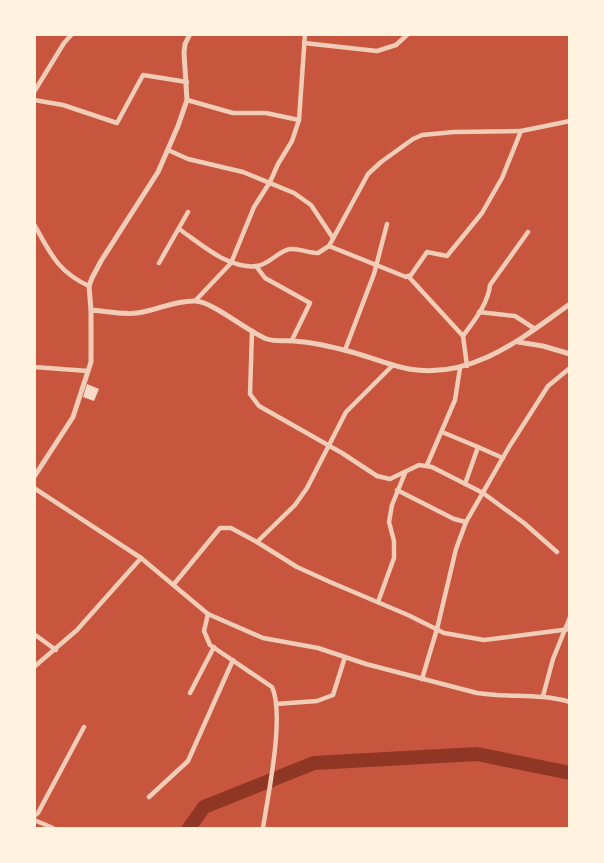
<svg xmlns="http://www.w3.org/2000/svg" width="604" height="863" viewBox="0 0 604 863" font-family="Commissioner,sans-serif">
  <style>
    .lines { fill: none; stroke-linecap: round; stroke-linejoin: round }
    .river { stroke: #8f3625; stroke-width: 14 }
    .building { fill: #f7dbc8 }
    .minor { stroke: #f1ccb7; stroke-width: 4.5 }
    .tertiary { stroke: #f1ccb7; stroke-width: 5 }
  </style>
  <rect width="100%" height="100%" fill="#c8553d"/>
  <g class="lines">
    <polyline class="river" points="189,828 204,807 314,763 477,754 570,773"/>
  </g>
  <polygon class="building" points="87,384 99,389 94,401 83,397"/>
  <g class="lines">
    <g class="minor">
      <polyline points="304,43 377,51 396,45 408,34"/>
      <polyline points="34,92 64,43 72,34"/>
      <polyline points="34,100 63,105 117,123 143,75 187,82"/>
      <polyline points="187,100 233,113 266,113 299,120"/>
      <polyline points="168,150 188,159 243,172 294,193 311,205 333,238"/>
      <path d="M34,224C50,253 58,272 89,286"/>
      <path d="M179,229C201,244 229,270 257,266C270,264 278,251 290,249C299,248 308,253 318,253L329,246L406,277L411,275L427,252L447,256L482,213L502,178L521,131L570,121"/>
      <polyline points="329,246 368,174 381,162 413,139 422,135 454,132 521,131"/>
      <polyline points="159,263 188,212"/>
      <polyline points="256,266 265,278 310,303 292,340"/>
      <polyline points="408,276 463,336 467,366"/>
      <polyline points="196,300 231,263 254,207 270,182 278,164 292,141 299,120 305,34"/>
      <polyline points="479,312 515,316 535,329"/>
      <polyline points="252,332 250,394 259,406 342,453 377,476 390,479 419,465 432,467 483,493 524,523 557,552"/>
      <path d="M463,336C474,321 488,304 490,285L528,232"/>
      <polyline points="345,350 374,274 387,224"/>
      <polyline points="392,366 346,412 307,488 295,505 257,542 297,567 330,582 408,615 444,633 484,640 570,629"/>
      <polyline points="34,367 88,371"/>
      <polyline points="442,432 478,447 465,484"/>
      <polyline points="478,447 503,458"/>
      <polyline points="427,465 455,400 460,368"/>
      <path d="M34,488L141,558L208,614L204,631L210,645L272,687C285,715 268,795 263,828"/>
      <polyline points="397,490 454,519 466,522"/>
      <polyline points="174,584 220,528 231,528 257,542"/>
      <polyline points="378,602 394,558 394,541 389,522 392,505 405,473"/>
      <path d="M208,614L263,638L318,648L366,664L477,693C508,698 539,693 570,702"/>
      <polyline points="34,634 56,650"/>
      <polyline points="34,667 77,630 141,558"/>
      <polyline points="422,679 437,629 456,549 466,522 509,447 548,386 570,368"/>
      <polyline points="190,693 214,647"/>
      <polyline points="543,696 553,659 570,617"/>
      <polyline points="276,704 317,701 333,695 345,657"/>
      <polyline points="149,797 188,761 233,660"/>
      <polyline points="34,816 38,813 84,727"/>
      <polyline points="34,820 53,828"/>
    </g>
    <g class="tertiary">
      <polyline points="91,310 89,286 92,278 101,261 158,172 178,126 187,100 184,53 185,44 190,34"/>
      <polyline points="518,342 543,346 570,354"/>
      <path d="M34,477L73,417L91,362V310C105,311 122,315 137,313C156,311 175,300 195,301C212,301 248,332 267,339C276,342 285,340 294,341C310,342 328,346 344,350C366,355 387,365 409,369C472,380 522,338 570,304"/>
    </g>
  </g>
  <rect width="604" height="863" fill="none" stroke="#fff3e0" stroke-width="72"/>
</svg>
